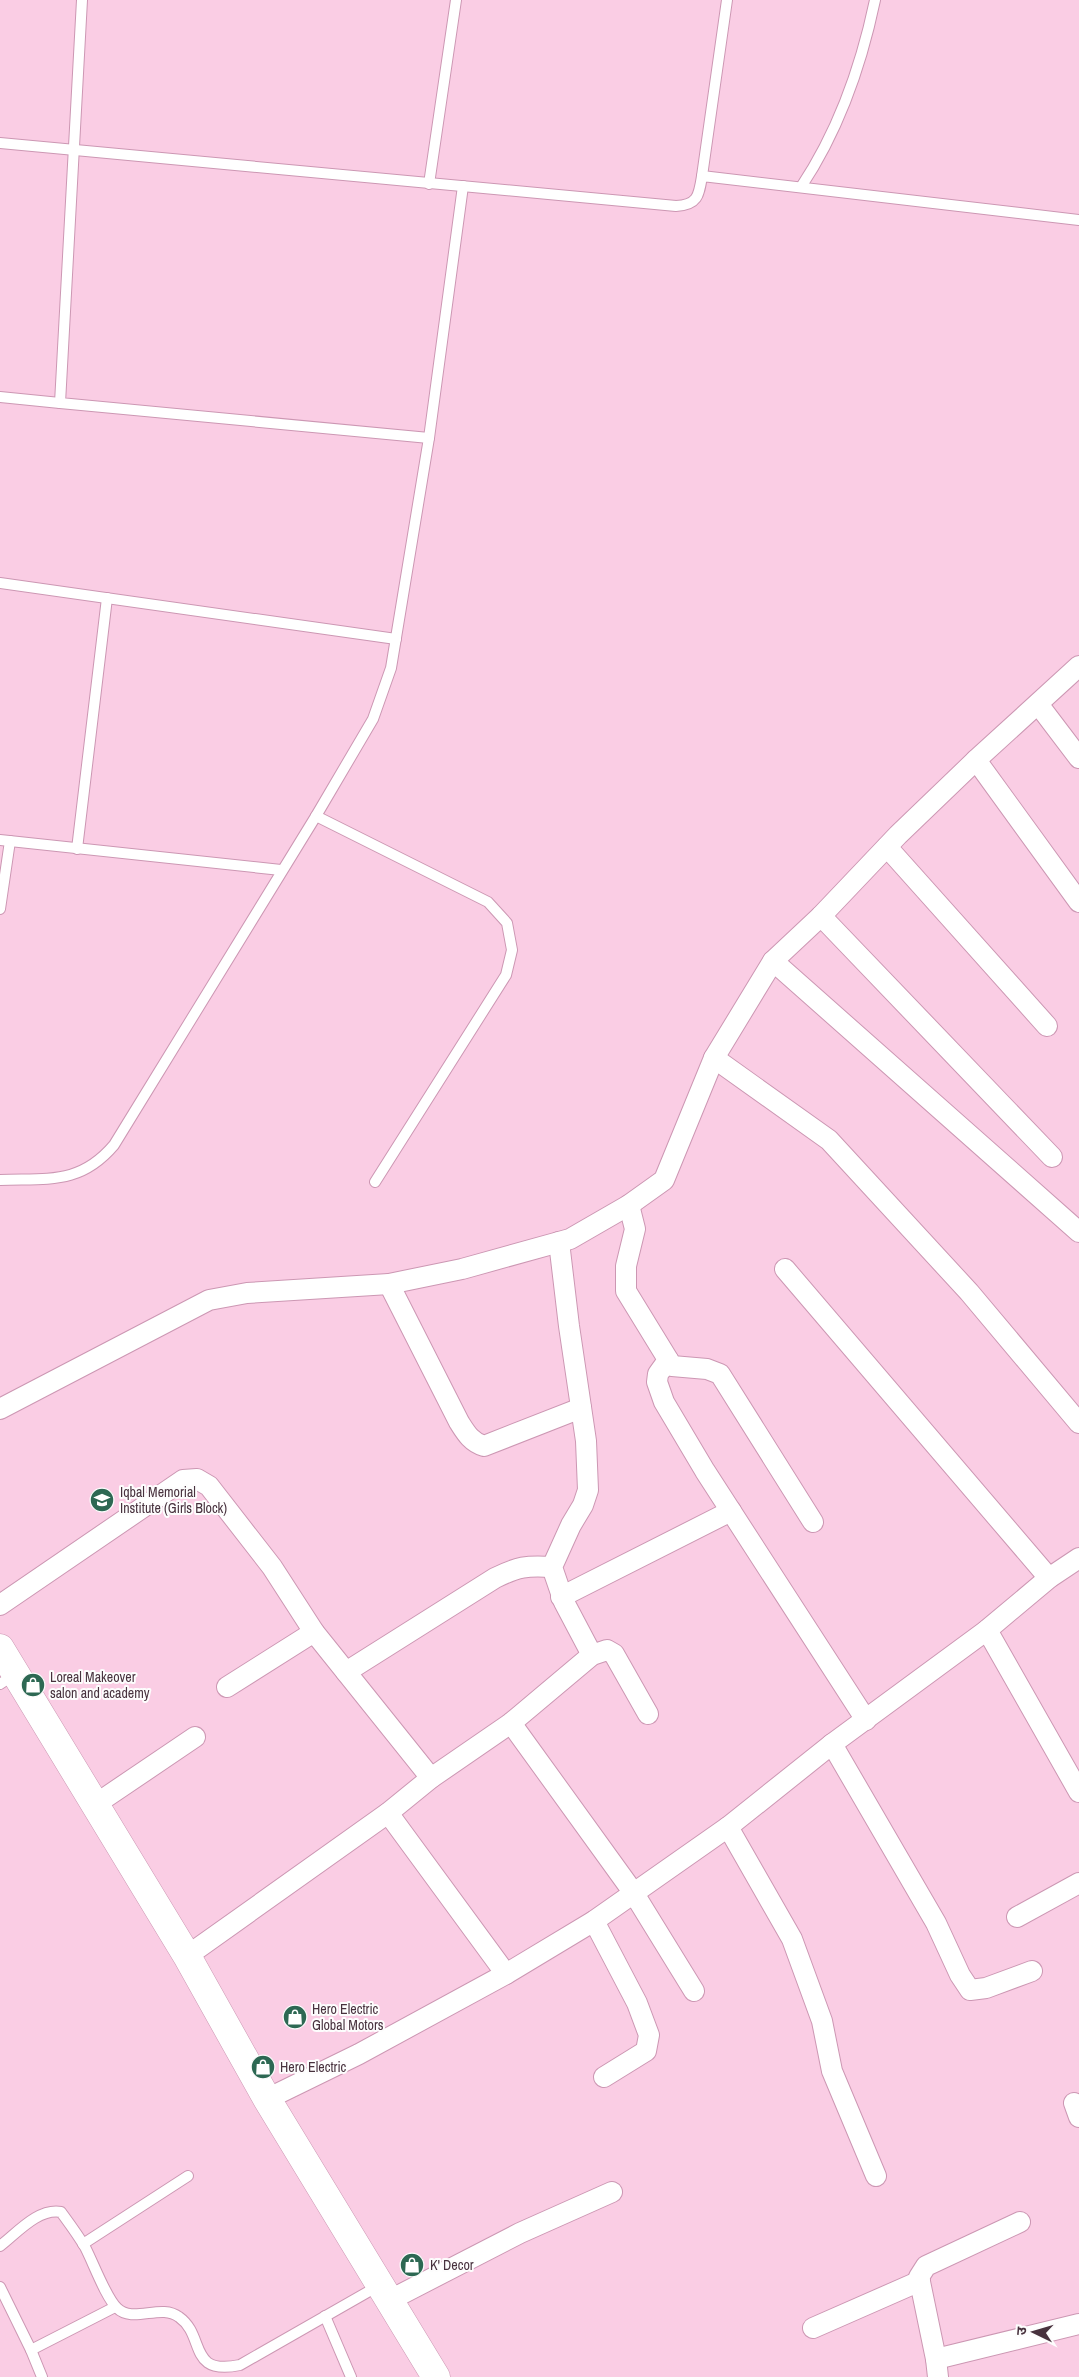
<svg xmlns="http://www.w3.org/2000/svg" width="1079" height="2377" viewBox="0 0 1079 2377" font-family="'Archivo Narrow','Noto Sans Devanagari',sans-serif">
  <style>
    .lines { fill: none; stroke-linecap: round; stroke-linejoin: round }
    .lane-casing { stroke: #cc97b3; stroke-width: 12 }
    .street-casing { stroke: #cc97b3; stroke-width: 22 }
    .primary-casing { stroke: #cc97b3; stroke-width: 29 }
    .lane { stroke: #fff; stroke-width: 10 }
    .street { stroke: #fff; stroke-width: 20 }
    .primary { stroke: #fff; stroke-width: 28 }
    .labels { text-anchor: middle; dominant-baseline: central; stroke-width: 4; stroke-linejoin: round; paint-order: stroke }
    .poi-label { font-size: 14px; fill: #48323e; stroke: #fdfdfd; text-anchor: start }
  </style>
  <rect width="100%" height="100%" fill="#facde4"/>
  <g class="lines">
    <g class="lane-casing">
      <g id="lane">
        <path d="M0,143L676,206C698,205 699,195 702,176L1079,220"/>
        <polyline points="702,176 727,0"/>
        <polyline points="429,184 456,0"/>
        <path d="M801,187C839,130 861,67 875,0"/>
        <polyline points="0,397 60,403"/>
        <polyline points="429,438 463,186"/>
        <polyline points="0,583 396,639"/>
        <polyline points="316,816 488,902 507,923 512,950 506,975 375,1182"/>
        <polyline points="0,840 281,870"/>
        <polyline points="77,849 107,598"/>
        <polyline points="0,909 10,841"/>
        <path d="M0,1180C48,1178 80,1185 114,1145L316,816L373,719L391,668L429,438L60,403L82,0"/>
        <polyline points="0,1684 15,1674"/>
        <polyline points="83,2244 188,2176"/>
        <path d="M0,2246C17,2233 38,2208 61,2212C69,2223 78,2235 85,2247C93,2262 106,2298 117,2308C133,2324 161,2303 179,2317C206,2336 187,2376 240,2365L380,2285"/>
        <polyline points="0,2287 31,2350 42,2377"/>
        <polyline points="325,2316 351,2377"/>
        <polyline points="31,2350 115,2307"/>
      </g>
    </g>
    <g class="street-casing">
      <g id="street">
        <polyline points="1038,704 1079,758"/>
        <polyline points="976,760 1079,902"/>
        <polyline points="887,847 1047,1026"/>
        <polyline points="821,916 1052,1157"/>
        <polyline points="773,961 1079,1232"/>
        <polyline points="714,1058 829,1140 969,1292 1079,1423"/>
        <polyline points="629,1205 635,1229 626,1266 626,1291 672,1366 707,1369 720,1374 813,1522"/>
        <polyline points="559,1242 569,1326 586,1441 588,1490 583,1505 571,1525 552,1567 564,1602 592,1655"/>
        <polyline points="785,1269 1049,1578"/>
        <path d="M389,1284L459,1422C466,1433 471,1442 484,1446L581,1408"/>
        <polyline points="668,1360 658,1374 657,1382 664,1402 705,1471 866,1720"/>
        <polyline points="0,1409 209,1300 247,1293 389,1284 462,1269 570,1239 629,1205 664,1180 714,1058 773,961 821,916 898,835 976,760 1079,666"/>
        <polyline points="561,1597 731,1511"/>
        <polyline points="0,1605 183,1480 197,1479 209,1486 272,1567 314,1632 431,1778"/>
        <polyline points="987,1630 1079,1792"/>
        <path d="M346,1672L495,1578C517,1567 527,1565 552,1567"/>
        <polyline points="227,1687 314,1632"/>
        <polyline points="511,1723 633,1892 694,1991"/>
        <polyline points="832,1744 936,1923 960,1975 970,1990 986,1988 1032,1971"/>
        <polyline points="96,1804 195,1737"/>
        <polyline points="388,1813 506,1974"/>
        <polyline points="728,1827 792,1939 822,2021 832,2071 876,2176"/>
        <polyline points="1017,1917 1079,1883"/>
        <polyline points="594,1921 637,2003 649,2035 646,2051 604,2077"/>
        <polyline points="187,1956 388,1813 431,1778 511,1723 592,1655 607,1650 614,1654 648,1714"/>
        <polyline points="267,2099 359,2054 506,1974 594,1921 728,1827 832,1744 987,1630 1049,1578 1079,1558"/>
        <polyline points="1074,2103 1079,2117"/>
        <polyline points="390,2300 520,2233 612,2192"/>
        <polyline points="813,2328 920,2281"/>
        <polyline points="936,2359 1079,2324"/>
        <polyline points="938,2377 936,2359 919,2277 926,2266 1020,2222"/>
      </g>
    </g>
    <g class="primary-casing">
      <polyline id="primary" points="0,1648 187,1956 267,2099 436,2377"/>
    </g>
    <use href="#lane" class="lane"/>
    <use href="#street" class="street"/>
    <use href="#primary" class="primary"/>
  </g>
  <defs>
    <g id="school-disc" transform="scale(1.25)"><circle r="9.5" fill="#2d6853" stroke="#fdfdfd"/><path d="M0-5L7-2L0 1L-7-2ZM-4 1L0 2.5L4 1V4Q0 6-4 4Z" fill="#fff"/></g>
    <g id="shop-disc" transform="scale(1.25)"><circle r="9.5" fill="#2d6853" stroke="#fdfdfd"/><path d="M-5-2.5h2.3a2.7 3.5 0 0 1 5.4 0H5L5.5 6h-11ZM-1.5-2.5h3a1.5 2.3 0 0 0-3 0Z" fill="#fff"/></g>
  </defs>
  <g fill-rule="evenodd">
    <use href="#school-disc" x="102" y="1500"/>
    <use href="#shop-disc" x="33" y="1685"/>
    <use href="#shop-disc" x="295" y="2017"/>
    <use href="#shop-disc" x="263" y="2067"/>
    <use href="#shop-disc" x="412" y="2265"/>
  </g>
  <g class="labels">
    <g class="poi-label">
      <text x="120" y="1492">Iqbal Memorial<tspan x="120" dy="16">Institute (Girls Block)</tspan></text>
      <text x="50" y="1677">Loreal Makeover<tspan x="50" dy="16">salon and academy</tspan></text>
      <text x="312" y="2009">Hero Electric<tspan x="312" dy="16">Global Motors</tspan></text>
      <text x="280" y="2067">Hero Electric</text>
      <text x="430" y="2265">K' Decor</text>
    </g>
  </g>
  <g transform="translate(1034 2332) rotate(275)" stroke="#fdfdfd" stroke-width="4" paint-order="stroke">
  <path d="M0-4L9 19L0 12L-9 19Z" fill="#48323e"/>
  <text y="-8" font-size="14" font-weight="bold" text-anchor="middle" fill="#48323e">उ</text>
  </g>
</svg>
